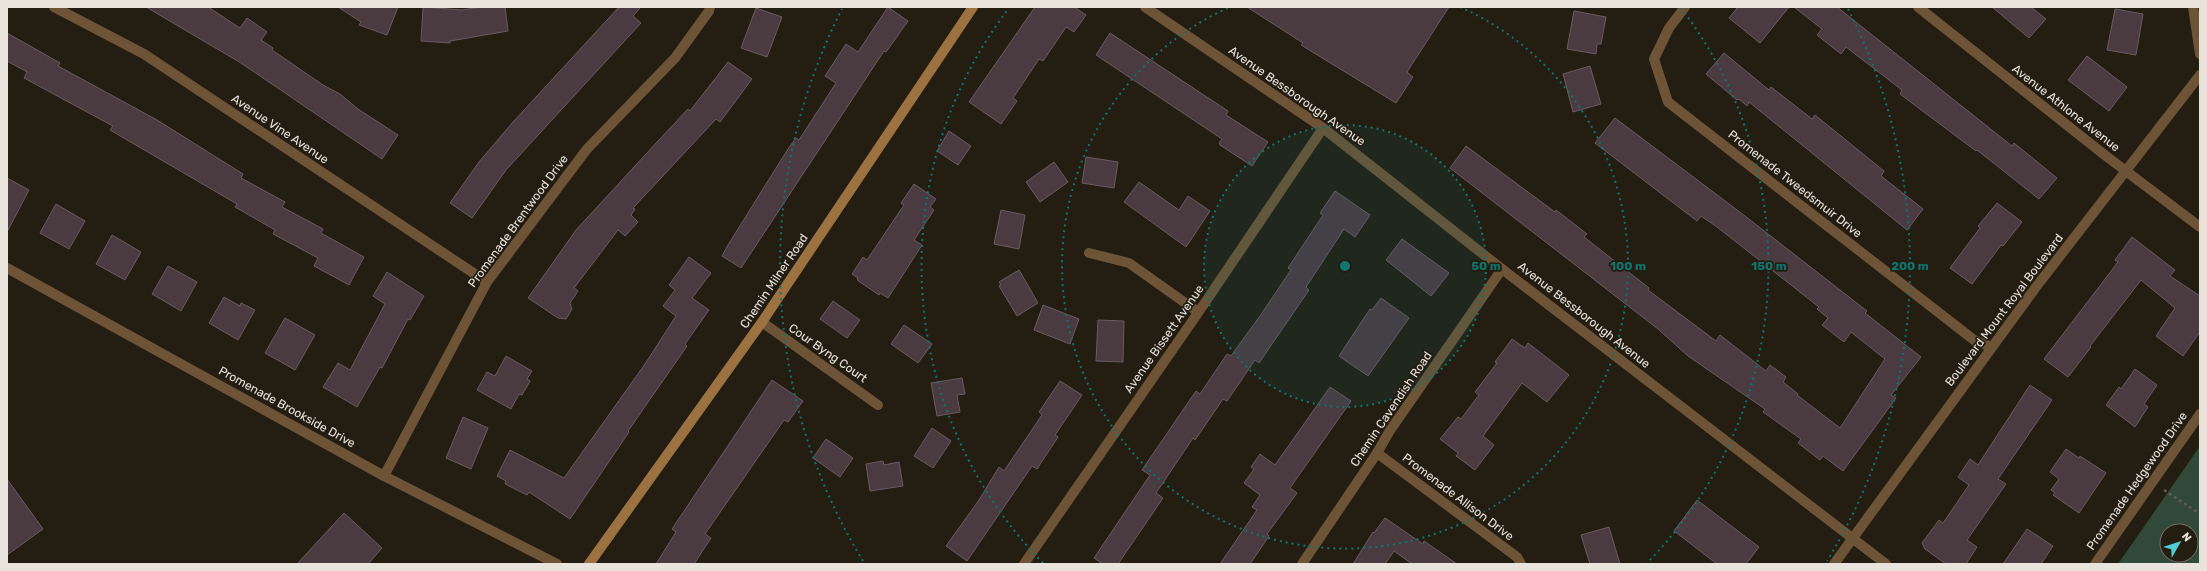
<svg xmlns="http://www.w3.org/2000/svg" width="2207" height="571" viewBox="0 0 2207 571" font-family="Rubik,sans-serif">
  <style>
    .green { fill: #304938; fill-rule: evenodd }
    .building { fill: #4a3b41; stroke: #6b5b61 }
    .lines { fill: none; stroke-linecap: round; stroke-linejoin: round }
    .path { stroke: #615c52; stroke-width: 2.5; stroke-dasharray: 3 3; stroke-linecap: butt }
    .street { stroke: #6d5436; stroke-width: 10 }
    .secondary { stroke: #9b7240; stroke-width: 10 }
    .ring { fill: none; stroke: #0f766e; stroke-width: 2; stroke-dasharray: 2 4 }
    .labels { text-anchor: middle; dominant-baseline: central; stroke-width: 3.5; stroke-linejoin: round; paint-order: stroke }
    .street-label { font-size: 12px; fill: #e8e4dc; stroke: #231d12 }
    .centre { fill: #0f766e; stroke: #231d12; stroke-width: 2 }
    .ring-label { font-size: 12px; text-anchor: middle; font-weight: bold; fill: #0f766e; stroke: #231d12; stroke-width: 3.5; stroke-linejoin: round; paint-order: stroke }
  </style>
  <rect width="100%" height="100%" fill="#231d12"/>
  <path class="green" d="M2200,446V564H2118ZM2167,531H2191V555H2167Z"/>
  <g class="building">
    <polygon points="146,7 208,7 240,28 247,18 267,32 261,40 273,48 272,50 323,85 340,94 358,109 398,135 382,159 241,63"/>
    <polygon points="338,7 398,7 387,35 359,25 361,22"/>
    <polygon points="423,7 462,10 481,7 505,7 508,31 450,41 450,43 421,41"/>
    <polygon points="619,7 641,7 633,16 641,23 506,170 472,218 450,203 479,162 513,122"/>
    <polygon points="888,7 908,21 886,52 884,51 741,268 722,256 728,245 788,149 796,138 799,140 836,83 825,76 846,44 858,52"/>
    <polygon points="1035,7 1074,7 1086,15 1074,32 1066,27 1043,61 1039,59 1013,98 1017,101 1001,124 969,102"/>
    <polygon points="1247,7 1449,7 1407,72 1413,77 1396,103 1301,45 1303,43"/>
    <polygon points="1738,7 1789,7 1760,43 1729,18"/>
    <polygon points="1794,7 1837,7 2012,146 2014,143 2057,178 2039,199 1977,150 1976,151 1900,94 1902,90 1846,47 1841,54 1817,35 1822,29"/>
    <polygon points="1992,7 2031,7 2046,19 2029,38"/>
    <polygon points="756,8 782,17 767,57 741,48"/>
    <polygon points="2115,9 2143,14 2136,55 2107,50"/>
    <polygon points="1574,11 1606,17 1601,44 1597,44 1596,54 1567,49"/>
    <polygon points="7,33 60,63 58,66 157,120 243,174 241,178 285,202 282,207 323,229 321,233 364,257 349,285 314,266 318,258 273,234 275,230 235,207 237,204 110,130 113,126 24,78 27,72 7,61"/>
    <polygon points="1110,33 1228,111 1226,115 1268,142 1252,166 1220,145 1219,143 1222,139 1096,55"/>
    <polygon points="1724,53 1769,90 1771,87 1812,119 1815,115 1884,171 1881,176 1923,209 1907,230 1749,102 1747,106 1739,99 1737,100 1706,74"/>
    <polygon points="2087,56 2127,87 2109,111 2068,80"/>
    <polygon points="728,62 752,79 720,122 716,119 633,208 635,209 631,215 638,222 625,236 618,230 574,288 578,291 570,303 572,309 566,319 558,318 528,298 576,230 658,141 688,109 690,111"/>
    <polygon points="1590,66 1601,104 1573,112 1563,74"/>
    <polygon points="1615,118 1745,216 1867,311 1865,313 1921,357 1891,395 1896,398 1843,471 1823,456 1820,460 1798,443 1801,439 1763,412 1765,409 1688,356 1658,329 1450,168 1466,146 1555,212 1556,210 1587,234 1584,237 1649,288 1648,290 1716,341 1720,335 1766,371 1770,365 1786,377 1783,382 1798,394 1797,395 1840,428 1885,359 1851,332 1844,342 1822,325 1828,318 1817,309 1819,307 1717,227 1701,216 1697,221 1595,143"/>
    <polygon points="949,131 971,146 958,165 937,151"/>
    <polygon points="1086,157 1118,162 1114,188 1082,183"/>
    <polygon points="1054,162 1068,182 1040,202 1026,182"/>
    <polygon points="7,178 29,190 7,232"/>
    <polygon points="1139,182 1179,210 1188,196 1210,211 1186,247 1124,202"/>
    <polygon points="914,184 936,199 930,207 934,210 914,240 922,245 888,298 880,293 879,295 857,280 858,278 852,274 863,257 867,260 904,205 901,203"/>
    <polygon points="1335,191 1370,215 1355,237 1344,229 1306,287 1309,290 1259,363 1255,360 1227,401 1223,399 1195,440 1193,438 1156,493 1163,498 1118,564 1103,564 1094,558 1150,475 1142,470 1196,391 1200,394 1227,354 1231,356 1260,316 1291,270 1288,268 1323,215 1320,213"/>
    <polygon points="1997,203 2022,222 2003,246 2001,245 1972,284 1950,268 1980,228 1978,226"/>
    <polygon points="56,204 85,221 69,249 40,233"/>
    <polygon points="1001,210 1025,215 1019,249 994,244"/>
    <polygon points="112,235 141,252 125,280 96,264"/>
    <polygon points="2132,237 2175,270 2170,276 2200,296 2200,332 2183,356 2156,336 2175,308 2141,280 2090,346 2091,347 2068,377 2044,359 2118,262 2115,260"/>
    <polygon points="1402,239 1449,273 1431,296 1386,260"/>
    <polygon points="689,257 711,273 692,298 709,310 685,344 687,346 628,431 629,432 570,519 529,492 527,495 505,484 506,481 497,476 510,450 564,478 645,364 676,316 663,306 675,290 669,285"/>
    <polygon points="168,266 197,282 181,311 152,294"/>
    <polygon points="1019,270 1038,303 1017,316 999,286 1001,285 999,282"/>
    <polygon points="387,272 424,296 410,320 408,319 382,368 380,367 357,407 323,387 338,363 350,370 385,304 373,296"/>
    <polygon points="224,297 240,306 241,303 255,310 238,340 209,323"/>
    <polygon points="1381,298 1409,318 1368,376 1339,356 1370,309 1372,310"/>
    <polygon points="833,301 860,320 847,338 820,319"/>
    <polygon points="1043,305 1079,319 1070,344 1034,330"/>
    <polygon points="285,318 315,335 295,370 265,353"/>
    <polygon points="1098,320 1124,321 1123,362 1096,361"/>
    <polygon points="904,325 932,344 918,363 891,344"/>
    <polygon points="1512,339 1525,348 1528,343 1569,375 1547,402 1522,383 1483,436 1494,445 1475,470 1456,456 1458,453 1440,439 1458,417 1461,419 1479,395 1475,392 1497,363 1495,362"/>
    <polygon points="506,356 532,371 527,379 530,381 522,395 519,394 511,409 477,390 487,372 495,376"/>
    <polygon points="2135,369 2157,385 2144,404 2148,407 2135,427 2106,405 2119,387 2121,389"/>
    <polygon points="962,378 965,394 957,395 960,412 937,416 931,383"/>
    <polygon points="772,380 803,401 788,422 784,420 705,534 711,538 694,564 656,564 676,532 672,529"/>
    <polygon points="1060,381 1082,395 1055,435 1058,437 1037,469 1032,466 967,561 946,546 979,500 999,467 1004,471 1042,415 1039,412"/>
    <polygon points="2030,385 2052,400 1998,479 2006,484 1967,540 1977,547 1966,564 1946,564 1925,549 1922,543 1939,520 1943,523 1969,485 1958,477 1970,459 1978,465"/>
    <polygon points="1330,387 1351,401 1290,488 1297,493 1267,534 1269,536 1250,564 1220,564 1257,510 1252,507 1260,495 1244,483 1254,469 1251,467 1260,454 1275,465"/>
    <polygon points="463,417 488,428 471,469 446,458"/>
    <polygon points="932,428 951,441 933,468 914,456"/>
    <polygon points="826,439 853,458 840,477 813,458"/>
    <polygon points="2066,449 2079,458 2080,456 2106,473 2079,513 2053,495 2055,493 2051,490 2059,479 2050,472"/>
    <polygon points="883,461 884,465 899,462 903,486 870,491 866,464"/>
    <polygon points="7,479 43,529 7,555"/>
    <polygon points="1697,500 1759,547 1746,564 1717,564 1674,531"/>
    <polygon points="344,513 382,548 368,564 297,564"/>
    <polygon points="1385,518 1423,544 1424,541 1457,564 1412,564 1394,551 1385,564 1353,564 1373,532 1374,533"/>
    <polygon points="1609,527 1620,564 1590,564 1581,535"/>
    <polygon points="2027,529 2053,546 2041,564 2003,564"/>
  </g>
  <g class="lines">
    <polyline class="path" points="2164,490 2200,514"/>
    <g class="street">
      <polyline points="54,7 144,54 487,282"/>
      <polyline points="1145,7 1323,128 1502,269 1886,564"/>
      <polyline points="1685,7 1669,28 1654,59 1668,102 1974,340 1992,347"/>
      <polyline points="1918,7 2106,156 2200,227"/>
      <polyline points="2193,7 2200,54"/>
      <polyline points="1089,253 1129,263 1198,312"/>
      <polyline points="7,268 384,476 557,564"/>
      <polyline points="762,322 878,405"/>
      <polyline points="1377,453 1517,557 1521,564"/>
      <polyline points="384,476 487,282 587,149 675,58 709,11 710,7"/>
      <polyline points="1024,564 1200,310 1323,128"/>
      <polyline points="1302,564 1377,453 1389,432 1502,269"/>
      <polyline points="1834,564 2036,287 2200,75"/>
      <polyline points="2095,564 2200,414"/>
    </g>
    <polyline class="secondary" points="589,564 762,322 973,7"/>
  </g>
  <circle cx="1345" cy="266" r="141" fill="#0f766e" fill-opacity=".12"/>
  <g class="ring">
    <circle cx="1345" cy="266" r="141"/>
    <path d="M1460 7A283 283 0 1 1 1230 7"/>
    <path d="M1043 563A424 424 0 0 1 1009 8M1681 8A424 424 0 0 1 1647 563"/>
    <path d="M863 561A565 565 0 0 1 842 9M1848 9A565 565 0 0 1 1827 561"/>
  </g>
  <g class="labels">
    <g class="street-label">
      <text transform="translate(1297 96) rotate(35)">Avenue Bessborough Avenue</text>
      <text transform="translate(2066 108) rotate(38)">Avenue Athlone Avenue</text>
      <text transform="translate(280 129) rotate(34)">Avenue Vine Avenue</text>
      <text transform="translate(1795 184) rotate(38)">Promenade Tweedsmuir Drive</text>
      <text transform="translate(518 221) rotate(-54)">Promenade Brentwood Drive</text>
      <text transform="translate(774 281) rotate(-56)">Chemin Milner Road</text>
      <text transform="translate(2004 310) rotate(-53)">Boulevard Mount Royal Boulevard</text>
      <text transform="translate(1584 315) rotate(38)">Avenue Bessborough Avenue</text>
      <text transform="translate(1164 339) rotate(-55)">Avenue Bissett Avenue</text>
      <text transform="translate(828 353) rotate(35)">Cour Byng Court</text>
      <text transform="translate(287 407) rotate(29)">Promenade Brookside Drive</text>
      <text transform="translate(1391 409) rotate(-56)">Chemin Cavendish Road</text>
      <text transform="translate(2137 481) rotate(-55)">Promenade Hedgewood Drive</text>
      <text transform="translate(1458 497) rotate(37)">Promenade Allison Drive</text>
    </g>
  </g>
  <circle cx="1345" cy="266" r="6" class="centre"/>
  <g class="ring-label">
    <text x="1486" y="270">50 m</text>
    <text x="1628" y="270">100 m</text>
    <text x="1769" y="270">150 m</text>
    <text x="1910" y="270">200 m</text>
  </g>
  <rect width="2207" height="571" fill="none" stroke="#e8e4dc" stroke-width="16"/>
  <g transform="translate(2179 543) rotate(51)"><circle r="19" fill="#231d12" stroke="#726d63"/>
  <path d="M0-3L7 15L0 10L-7 15Z" fill="#51ccd1"/>
  <text y="-6" font-size="11" font-weight="bold" text-anchor="middle" fill="#e8e4dc">N</text>
  </g>
</svg>
